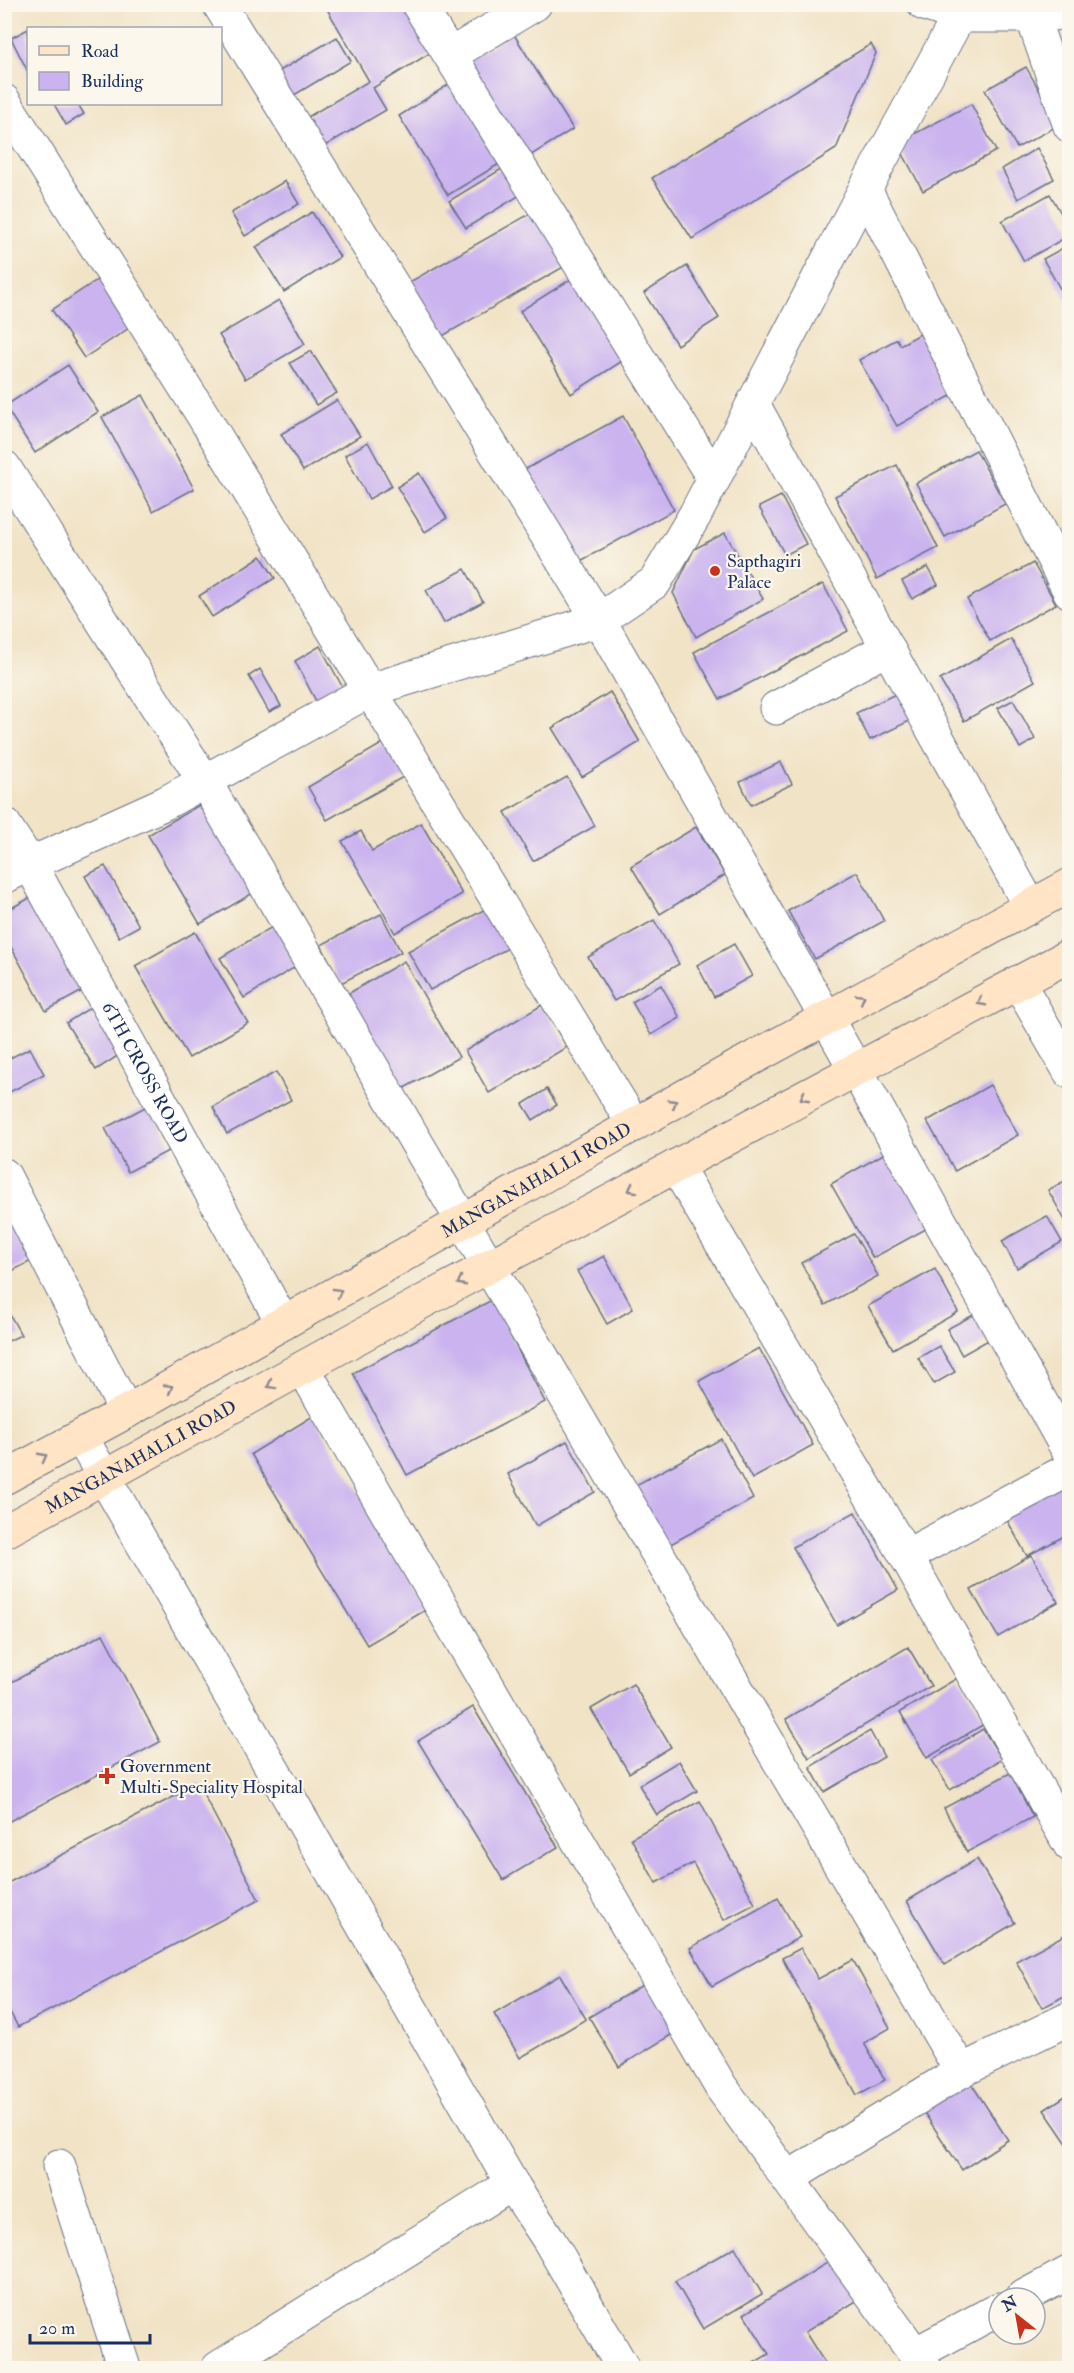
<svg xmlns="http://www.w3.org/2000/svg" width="1074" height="2373" viewBox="0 0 1074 2373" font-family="'IM FELL Double Pica',serif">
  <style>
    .building { fill: #cab3ef }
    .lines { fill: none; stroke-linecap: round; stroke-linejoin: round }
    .minor-casing { stroke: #666e82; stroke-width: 35 }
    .tertiary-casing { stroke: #666e82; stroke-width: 35 }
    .secondary-casing { stroke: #666e82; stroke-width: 35 }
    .minor { stroke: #fff; stroke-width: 33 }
    .tertiary { stroke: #fff; stroke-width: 33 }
    .secondary { stroke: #ffe4c6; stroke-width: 33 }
    .oneway { stroke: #8d8a92 }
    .poi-dot { fill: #c8321e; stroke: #fbf7ec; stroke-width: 2 }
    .labels { text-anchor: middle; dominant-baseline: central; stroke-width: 4.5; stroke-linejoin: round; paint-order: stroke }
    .poi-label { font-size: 18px; fill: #1b2f5e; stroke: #fbf7ec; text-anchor: start }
    .street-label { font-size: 18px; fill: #1b2f5e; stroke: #fbf7ec }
  </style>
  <rect width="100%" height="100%" fill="#fbf7ec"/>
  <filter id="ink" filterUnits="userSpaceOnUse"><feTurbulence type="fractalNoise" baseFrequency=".0167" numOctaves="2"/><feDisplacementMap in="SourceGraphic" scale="12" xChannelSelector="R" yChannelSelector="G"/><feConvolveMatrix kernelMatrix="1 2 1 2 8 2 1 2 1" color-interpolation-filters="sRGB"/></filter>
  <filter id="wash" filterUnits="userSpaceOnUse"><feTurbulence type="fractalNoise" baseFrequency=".008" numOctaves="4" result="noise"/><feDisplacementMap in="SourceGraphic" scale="24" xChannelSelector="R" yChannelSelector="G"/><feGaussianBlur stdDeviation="1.35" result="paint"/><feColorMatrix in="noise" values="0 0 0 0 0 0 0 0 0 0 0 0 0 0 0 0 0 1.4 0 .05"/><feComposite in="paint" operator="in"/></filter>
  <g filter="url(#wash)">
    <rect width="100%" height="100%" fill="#f1e3c6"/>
    <g id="blocks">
      <g class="building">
        <polygon points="324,4 409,4 435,50 373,88 386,110 323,147 306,118 369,81"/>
        <polygon points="28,29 28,72 11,38"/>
        <polygon points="513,33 573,129 525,159 465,63"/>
        <polygon points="337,37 351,61 291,97 276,73"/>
        <polygon points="871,44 876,53 836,149 692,239 652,178"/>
        <polygon points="1026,67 1059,125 1017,148 985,90"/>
        <polygon points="459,78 509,158 448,195 399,116"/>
        <polygon points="54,104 78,104 84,114 66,125"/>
        <polygon points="971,104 996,151 923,191 897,143"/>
        <polygon points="1037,148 1054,179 1018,199 1002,169"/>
        <polygon points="513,162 530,189 466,228 449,201"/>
        <polygon points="285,181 299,204 245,236 231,213"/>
        <polygon points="1050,194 1070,229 1070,235 1024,261 1002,221"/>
        <polygon points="542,207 574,261 439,338 408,283"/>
        <polygon points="312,212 340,257 284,292 256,247"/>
        <polygon points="1070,244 1070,306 1043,259"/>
        <polygon points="687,266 719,318 677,345 644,293"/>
        <polygon points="103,276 135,324 84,358 52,310"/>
        <polygon points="576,276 627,358 571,394 520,311"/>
        <polygon points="279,300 305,344 245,379 219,335"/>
        <polygon points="922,333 956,393 897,426 859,360 897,339 900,345"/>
        <polygon points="311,351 337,393 316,405 290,363"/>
        <polygon points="68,365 98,412 35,453 5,406"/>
        <polygon points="143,395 194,489 153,511 102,417"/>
        <polygon points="337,400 360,436 303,471 281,434"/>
        <polygon points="623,416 674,510 575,564 524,470"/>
        <polygon points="368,442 392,486 369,499 345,455"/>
        <polygon points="976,450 1005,504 945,537 916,483"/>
        <polygon points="897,465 938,548 877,579 835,496"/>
        <polygon points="419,473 447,518 425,532 397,487"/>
        <polygon points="781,496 806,544 785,555 759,507"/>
        <polygon points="725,533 763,599 696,637 673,593 694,549"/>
        <polygon points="261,556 275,578 212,617 199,596"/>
        <polygon points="1033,563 1056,604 990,641 967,599"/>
        <polygon points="928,567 938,585 912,599 902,581"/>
        <polygon points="465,569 483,602 444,623 426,590"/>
        <polygon points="823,584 848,631 720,699 694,652"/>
        <polygon points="1011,639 1035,681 964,721 940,680"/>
        <polygon points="320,646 343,688 317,703 295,661"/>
        <polygon points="260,669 281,706 269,712 249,676"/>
        <polygon points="908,688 920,716 870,740 856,713"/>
        <polygon points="610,692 640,742 582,777 552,728"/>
        <polygon points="1013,700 1035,739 1020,748 998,708"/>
        <polygon points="385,742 405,776 327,820 308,787"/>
        <polygon points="781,762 792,784 751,805 740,782"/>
        <polygon points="567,777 595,826 533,861 505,812"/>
        <polygon points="208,800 260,889 200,924 148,835"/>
        <polygon points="421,823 462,894 395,933 342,841 361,831 372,851"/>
        <polygon points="696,827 725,875 660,914 631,866"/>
        <polygon points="105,866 139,926 119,937 85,876"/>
        <polygon points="857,872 884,921 815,959 788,911"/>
        <polygon points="37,894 88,988 46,1011 4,934 4,912"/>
        <polygon points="491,906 512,946 430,990 408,951"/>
        <polygon points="381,914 401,952 341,983 321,945"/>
        <polygon points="284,920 307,960 244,998 220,958"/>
        <polygon points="654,920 679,964 614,1001 588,957"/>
        <polygon points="195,932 248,1023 189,1058 135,966"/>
        <polygon points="734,944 752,976 714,997 697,965"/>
        <polygon points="404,961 459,1057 401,1090 346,995"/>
        <polygon points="661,985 680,1018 651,1035 632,1002"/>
        <polygon points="542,1005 567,1047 489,1093 465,1051"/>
        <polygon points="91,1007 122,1053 96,1070 66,1023"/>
        <polygon points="30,1048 44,1074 4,1095 4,1061"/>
        <polygon points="276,1072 291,1100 227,1134 213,1107"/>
        <polygon points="990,1085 1018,1135 955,1171 927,1121"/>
        <polygon points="547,1089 557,1105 533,1120 523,1104"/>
        <polygon points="149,1105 172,1149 128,1172 105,1128"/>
        <polygon points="892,1149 935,1224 873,1258 831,1184"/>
        <polygon points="1070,1178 1070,1229 1048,1190"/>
        <polygon points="4,1209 43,1255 4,1275"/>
        <polygon points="1047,1216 1062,1242 1017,1268 1002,1241"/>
        <polygon points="854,1234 878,1276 825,1305 801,1263"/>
        <polygon points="604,1256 633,1309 607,1324 577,1271"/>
        <polygon points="935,1269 958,1312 893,1349 868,1306"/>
        <polygon points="492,1300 545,1402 407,1475 353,1373"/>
        <polygon points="4,1304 21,1335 4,1343"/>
        <polygon points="977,1313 992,1338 962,1355 947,1329"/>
        <polygon points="939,1346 955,1372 934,1384 918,1358"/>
        <polygon points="759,1348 813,1445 752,1479 699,1381"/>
        <polygon points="313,1416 429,1608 367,1645 251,1454"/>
        <polygon points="721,1439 753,1499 667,1546 634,1486"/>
        <polygon points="567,1441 595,1492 536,1526 508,1474"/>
        <polygon points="1070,1476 1070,1533 1027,1556 1002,1511"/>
        <polygon points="855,1512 898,1590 837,1625 793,1547"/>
        <polygon points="1031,1555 1058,1602 998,1637 971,1590"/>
        <polygon points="103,1634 160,1742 4,1824 4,1686"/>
        <polygon points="908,1647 931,1686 809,1758 786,1719"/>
        <polygon points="959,1677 986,1723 927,1758 900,1712"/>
        <polygon points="633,1684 671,1747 629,1773 591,1709"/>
        <polygon points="473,1707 558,1847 503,1880 418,1741"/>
        <polygon points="983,1729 1002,1759 950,1790 932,1760"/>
        <polygon points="870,1731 884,1757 824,1792 810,1767"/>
        <polygon points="679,1761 697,1791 657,1815 639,1785"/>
        <polygon points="1010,1773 1033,1817 967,1852 944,1808"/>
        <polygon points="198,1784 259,1900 18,2027 4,2001 4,1885"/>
        <polygon points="700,1801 755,1904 724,1920 693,1863 656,1883 631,1838"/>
        <polygon points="977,1859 1015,1923 945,1965 907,1901"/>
        <polygon points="778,1898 800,1937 712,1986 690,1948"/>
        <polygon points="1070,1932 1070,1993 1042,2008 1016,1961"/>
        <polygon points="801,1948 818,1979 853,1960 890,2028 864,2043 885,2080 857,2095 782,1958"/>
        <polygon points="560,1975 586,2019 520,2058 494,2014"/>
        <polygon points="654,1978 684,2027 619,2067 589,2017"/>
        <polygon points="969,2080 1008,2140 962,2170 923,2111"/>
        <polygon points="1070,2093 1070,2148 1044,2110"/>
        <polygon points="735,2247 762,2294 703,2329 675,2281"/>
        <polygon points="838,2256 863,2297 805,2332 828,2368 745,2368 769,2354 744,2314"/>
      </g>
    </g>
  </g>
  <g filter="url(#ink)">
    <use href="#blocks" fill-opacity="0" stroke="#666e82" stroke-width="1.5"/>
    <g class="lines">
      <g class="minor-casing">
        <g id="minor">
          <polyline points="219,4 599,620 856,1070 1070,1454"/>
          <polyline points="418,4 714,479"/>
          <polyline points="1032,16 1070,126"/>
          <polyline points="450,55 535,4"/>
          <polyline points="4,101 202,414 634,1125"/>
          <polyline points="865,189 1070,592"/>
          <polyline points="753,404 1030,906"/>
          <polyline points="4,467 205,782 961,2071"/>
          <polyline points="776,708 888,648"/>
          <path id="s1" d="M4,824L30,864L283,1323"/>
          <polyline points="1018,982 1070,1072"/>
          <polyline points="676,1166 906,1556 1070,1845"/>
          <polyline points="4,1175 126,1412"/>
          <polyline points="303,1368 721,2087 925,2368"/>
          <polyline points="906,1556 1070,1469"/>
          <polyline points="59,2166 124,2368"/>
          <polyline points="788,2178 961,2071 1070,2018"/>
          <polyline points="1021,2298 1070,2272"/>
          <polyline points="915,2354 999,2309"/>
          <polyline points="218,2368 512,2184"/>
        </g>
      </g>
      <g class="tertiary-casing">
        <g id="tertiary">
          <polyline points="924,4 959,16 1032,16 1070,12"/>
          <polyline points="4,877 30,864 165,803 370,690 599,620 655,582 695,515 865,189 959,16"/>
          <polyline points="81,1437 512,2184 549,2240 623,2368"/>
        </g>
      </g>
      <g class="secondary-casing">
        <g id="secondary">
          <path id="s2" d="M4,1478L126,1412L722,1075L1070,885"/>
          <path id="s3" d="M4,1532L424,1301L1070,955"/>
        </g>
      </g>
      <use href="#minor" class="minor"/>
      <use href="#tertiary" class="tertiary"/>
      <use href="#secondary" class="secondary"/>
    </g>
    <defs><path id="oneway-chevron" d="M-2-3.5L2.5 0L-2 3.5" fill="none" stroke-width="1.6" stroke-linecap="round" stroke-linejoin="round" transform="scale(1.5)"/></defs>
    <g class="oneway">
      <use href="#oneway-chevron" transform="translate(861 998) rotate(-29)"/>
      <use href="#oneway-chevron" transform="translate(981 1002) rotate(152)"/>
      <use href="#oneway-chevron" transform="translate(804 1097) rotate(152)"/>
      <use href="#oneway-chevron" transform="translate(673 1103) rotate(-30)"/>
      <use href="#oneway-chevron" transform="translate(632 1189) rotate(152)"/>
      <use href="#oneway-chevron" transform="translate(461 1282) rotate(152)"/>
      <use href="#oneway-chevron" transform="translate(338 1292) rotate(-30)"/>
      <use href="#oneway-chevron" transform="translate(271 1385) rotate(151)"/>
      <use href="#oneway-chevron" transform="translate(169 1388) rotate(-30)"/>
      <use href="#oneway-chevron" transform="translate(43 1457) rotate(-28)"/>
    </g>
  </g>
  <g class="poi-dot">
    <circle cx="715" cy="571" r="6"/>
    <path d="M104 1767h6v6h6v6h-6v6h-6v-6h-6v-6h6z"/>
  </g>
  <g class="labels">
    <g class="poi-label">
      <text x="727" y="561">Sapthagiri<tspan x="727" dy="21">Palace</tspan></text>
      <text x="120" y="1766">Government<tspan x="120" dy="21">Multi-Speciality Hospital</tspan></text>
    </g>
    <g class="street-label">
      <text stroke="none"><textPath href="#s1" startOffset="286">6TH CROSS ROAD</textPath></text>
      <text stroke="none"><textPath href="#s2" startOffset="610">MANGANAHALLI ROAD</textPath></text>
      <text stroke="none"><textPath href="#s3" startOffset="156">MANGANAHALLI ROAD</textPath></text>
    </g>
  </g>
  <rect width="1074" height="2373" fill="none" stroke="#fbf7ec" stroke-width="24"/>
  <rect x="27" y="27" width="195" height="78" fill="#fbf7ec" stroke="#a1a7b3" stroke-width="1.5"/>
  <rect x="39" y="46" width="30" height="9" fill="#ffe4c6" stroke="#a1a7b3" stroke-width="1.5"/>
  <text x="81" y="57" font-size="18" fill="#1b2f5e">Road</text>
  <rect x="39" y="72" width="30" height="18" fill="#cab3ef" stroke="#a1a7b3" stroke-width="1.5"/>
  <text x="81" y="87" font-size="18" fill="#1b2f5e">Building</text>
  <g transform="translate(1017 2316) rotate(329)"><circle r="28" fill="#fbf7ec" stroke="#a1a7b3" stroke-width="1.5"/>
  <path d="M0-4.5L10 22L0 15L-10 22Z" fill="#c8321e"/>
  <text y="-9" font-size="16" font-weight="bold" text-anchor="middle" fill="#1b2f5e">N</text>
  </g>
  <path d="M30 2334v9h120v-9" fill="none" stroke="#1b2f5e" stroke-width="3"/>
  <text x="39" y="2334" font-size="18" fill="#1b2f5e" stroke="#fbf7ec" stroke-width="4.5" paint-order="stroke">20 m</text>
</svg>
